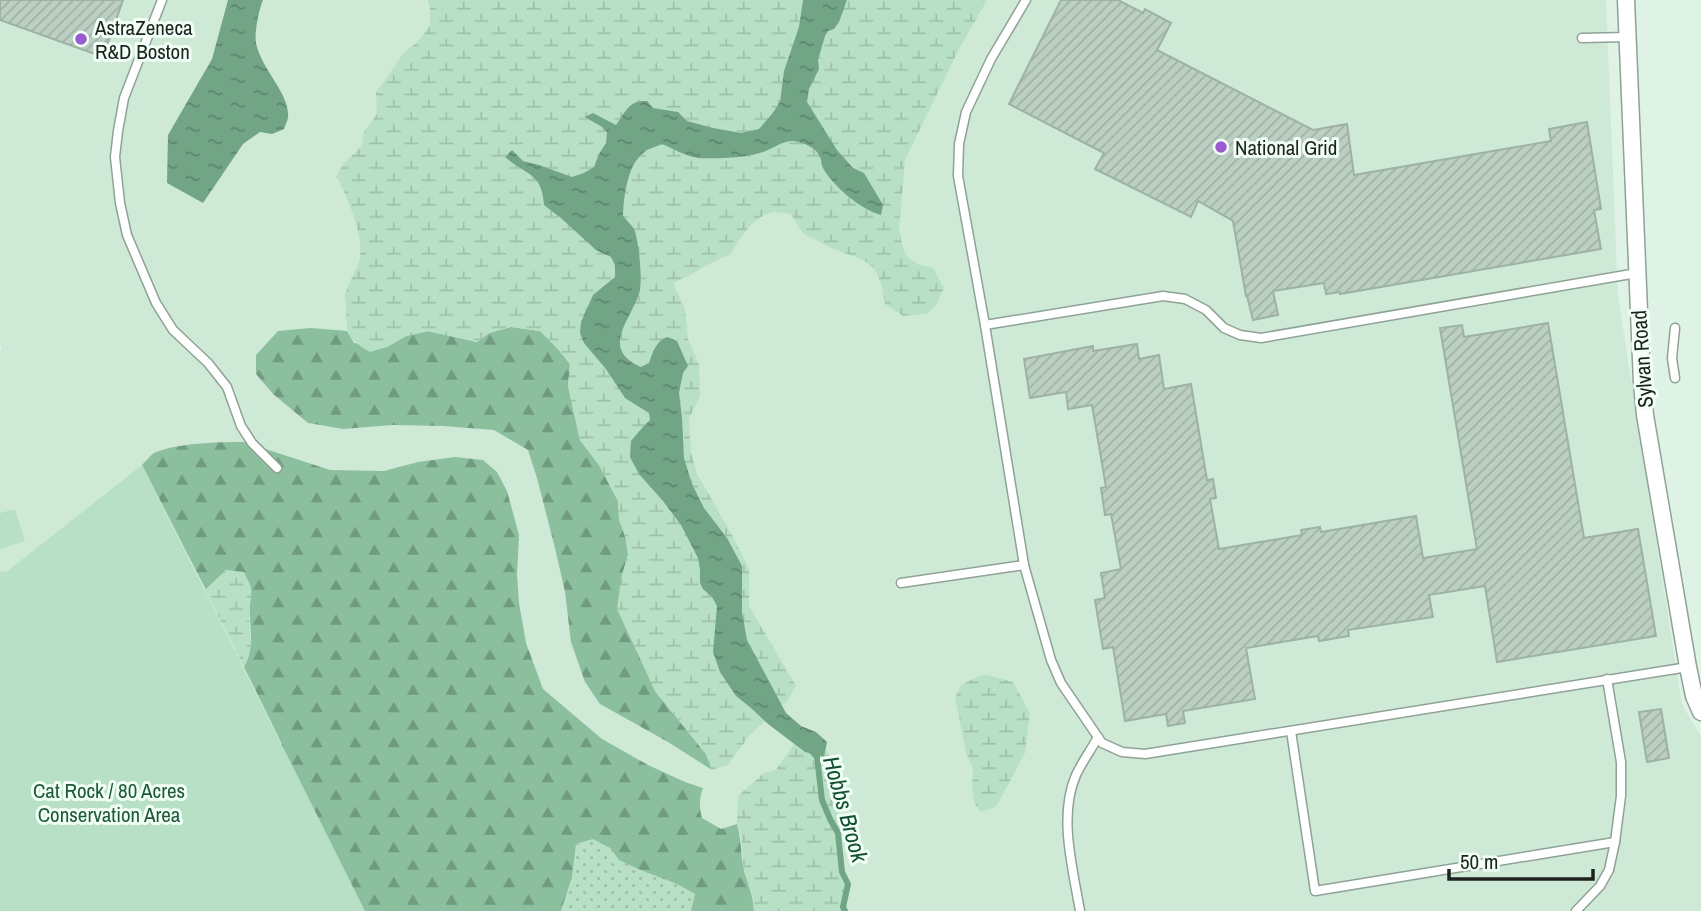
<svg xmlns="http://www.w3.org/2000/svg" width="1701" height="911" viewBox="0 0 1701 911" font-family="'Archivo Narrow',sans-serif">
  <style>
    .built { fill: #ceead7 }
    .grass { fill: url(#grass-dots) }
    .forest { fill: url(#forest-firs) }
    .wetland { fill: url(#wetland-marsh) }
    .park { fill: #b8e0c6 }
    .water { fill: url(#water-ripples) }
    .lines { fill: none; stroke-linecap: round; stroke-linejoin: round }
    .stream { stroke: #72a585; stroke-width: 6 }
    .building { fill: url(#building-hatch); stroke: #9eb2a4; stroke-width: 2 }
    .service-casing { stroke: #8fa295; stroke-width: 11 }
    .minor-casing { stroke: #8fa295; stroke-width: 19 }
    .service { stroke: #fff; stroke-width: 8 }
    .minor { stroke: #fff; stroke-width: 16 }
    .poi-dot { fill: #9a5ad0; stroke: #f1fef5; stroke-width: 2.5 }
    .labels { text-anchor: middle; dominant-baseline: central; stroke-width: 6; stroke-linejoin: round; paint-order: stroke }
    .poi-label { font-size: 21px; fill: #1c231e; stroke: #f1fef5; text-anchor: start }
    .street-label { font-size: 21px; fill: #1c231e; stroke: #f1fef5 }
    .park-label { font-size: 21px; fill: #1e5a3a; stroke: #f1fef5 }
    .water-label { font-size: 23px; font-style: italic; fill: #104f30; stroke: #f1fef5 }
  </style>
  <defs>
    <pattern id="grass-dots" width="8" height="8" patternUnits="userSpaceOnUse" patternTransform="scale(1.75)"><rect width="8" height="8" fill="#b8e0c6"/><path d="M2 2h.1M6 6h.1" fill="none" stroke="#9ec0aa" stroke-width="1.8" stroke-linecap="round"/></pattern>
    <pattern id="forest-firs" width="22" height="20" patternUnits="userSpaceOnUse" patternTransform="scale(1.75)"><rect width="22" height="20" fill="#8bbf9e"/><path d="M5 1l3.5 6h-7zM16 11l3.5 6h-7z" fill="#719b80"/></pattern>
    <pattern id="wetland-marsh" width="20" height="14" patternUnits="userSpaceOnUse" patternTransform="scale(1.75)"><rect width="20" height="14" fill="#b8e0c6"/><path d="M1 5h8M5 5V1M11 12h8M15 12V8" fill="none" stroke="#9ec0aa"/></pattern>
    <pattern id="water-ripples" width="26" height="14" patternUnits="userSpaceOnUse" patternTransform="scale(1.75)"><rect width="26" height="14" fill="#72a585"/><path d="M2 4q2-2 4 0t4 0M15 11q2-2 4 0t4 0" fill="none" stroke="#5d866c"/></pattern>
    <pattern id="building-hatch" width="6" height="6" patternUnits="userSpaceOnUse" patternTransform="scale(1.75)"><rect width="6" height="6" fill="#bbd0c2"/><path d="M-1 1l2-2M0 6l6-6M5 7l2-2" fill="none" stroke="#a0b2a6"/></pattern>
  </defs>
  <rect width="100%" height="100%" fill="#def3e5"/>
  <polygon class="built" points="0,0 1606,0 1618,296 1682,705 1701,736 1701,911 365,911 142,465 6,572 0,571 0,351 2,350 0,345"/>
  <polygon class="grass" points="593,839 610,848 619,860 638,869 677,884 696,894 691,911 561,911 572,877 576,844"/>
  <g class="forest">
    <polygon points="511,327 540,331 558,349 570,364 568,386 580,440 599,465 618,501 619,519 626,539 628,555 621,579 637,650 655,691 706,754 712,770 668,742 600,704 585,682 571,642 565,592 555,548 537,478 528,450 494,430 443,426 393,425 343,429 308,423 273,394 256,374 256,355 278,331 311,328 347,331 354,343 387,347 406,336 428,331 477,342 489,333"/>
    <path d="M244,442L330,470L384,471L418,462L455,457L483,460L497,472L507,491L519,535L517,575L519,603L526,643L543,689L602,739L648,765L685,782L703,788C699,798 699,807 702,818L721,829L737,824C742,840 740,857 745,873C749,889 753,894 754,911H691L695,894L677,884L638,869L619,860L610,848L593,839L576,844L572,877L561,911H138L282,744L244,667C253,651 251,635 250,617C249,608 250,598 251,589L226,570L206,590L142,465C146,461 150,456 154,453C176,443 219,442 244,442Z"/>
  </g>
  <g class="wetland">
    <path d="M428,0H987L958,51L905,160L899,230C901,236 901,242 903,248C907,262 920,265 933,268L944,288L936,305L927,314L903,316L885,304C878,248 856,264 818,241C813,239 807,236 803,233C798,227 795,220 791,214C786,213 779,212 774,212C753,215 739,239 730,255C709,261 693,276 673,283L685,309L688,339L699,364L700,396L689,419L691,452L697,474L732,535L749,569V606L796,686L786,703L785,702L749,736L728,765L712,770L706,754L655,691L617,609L621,579L628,555L626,539L619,519L618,501L599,465L580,440L568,386L570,363L558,349L540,331L511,327L489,333L477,342L428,331L406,336L387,347L370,352C346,338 347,334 346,308C346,303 344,296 346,292C349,279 359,269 360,256C363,233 347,198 338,178L335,179L344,163L362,146L364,132L377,114L376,93L403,54L417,42L430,26V6Z"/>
    <path d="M226,570L244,572C246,577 250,583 251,588C252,596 250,604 249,611C249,631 254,649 244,667L205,590Z"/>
    <polygon points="987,675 1013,682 1030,713 1025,753 996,807 980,812 974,802 972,787 973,768 966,753 955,698 961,685 979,676"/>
    <polygon points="794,744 805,752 824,756 826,749 840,775 838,801 845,876 845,903 848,911 754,911 753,896 744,872 741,836 737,824 738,796 764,773 776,770"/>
  </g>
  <g class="park">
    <polygon points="142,465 365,911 0,911 0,571 6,572"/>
    <polygon points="15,509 25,541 0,549 0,513"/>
  </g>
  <g class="water">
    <path d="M228,0H263C259,9 254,34 256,43C261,68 287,91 288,113C289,118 286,124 284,129L272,134L260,132L243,144L203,203L167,183L168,135L212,59Z"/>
    <path d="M803,0H847L839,22L834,29L828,31L825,36L818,60L819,69L809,89L807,102L837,150L853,168L864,173L883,205L881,215C861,210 833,186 823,168C821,165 822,161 820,157C816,148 808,145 799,142C786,138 775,148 763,152C746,158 716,159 698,158C685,156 674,149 662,144C658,146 651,148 647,150C627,163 624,195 623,216C626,220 631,224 634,229C639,240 643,283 639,294C630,321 600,349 641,367L649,363C653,352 656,341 667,337L677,341L688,366L683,373L679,393L682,418L684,458L692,484L704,508L727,538L742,566V612L747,640L786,713L801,726L816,732L827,742L824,757L805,752L768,724L751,708L736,696L720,672L713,652L717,606L712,597L703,589L700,583V569L698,558L681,525L663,501L639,474L630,457L631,441L642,428L650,420L649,413L625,398L606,369L584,343L580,333L581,322L593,295L615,277V265L611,257L596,250L562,219L544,205C542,173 528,176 505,157L512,150L523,161L539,165L572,177L584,173L594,167L599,154L606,143L607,132L602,127L585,117L593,113L616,125C626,111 629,100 647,101L653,108L678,112L687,121L713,128L741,133L759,129L772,114L780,102L784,71L799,27Z"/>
  </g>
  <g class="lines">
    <polyline class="stream" points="810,749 817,757 822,800 830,819 838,833 842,872 848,884 843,907 845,911"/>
  </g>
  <g class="building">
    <polygon points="0,0 123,0 103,57 0,20"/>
    <polygon points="1061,0 1118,0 1143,13 1145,9 1171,23 1157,50 1313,130 1347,124 1354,175 1551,141 1549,129 1587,122 1601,209 1594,210 1601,249 1340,294 1340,292 1326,294 1324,283 1273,291 1278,315 1253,320 1247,296 1246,296 1233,221 1198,201 1191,217 1095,169 1104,153 1009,104"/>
    <polygon points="1548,323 1584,538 1638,529 1656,636 1497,662 1485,586 1429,595 1433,617 1348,630 1349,636 1319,641 1318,636 1246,648 1255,699 1183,711 1185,723 1168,726 1166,714 1125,721 1113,647 1103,649 1095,600 1105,598 1101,573 1121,569 1111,514 1105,515 1101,488 1106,487 1092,405 1068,409 1066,392 1030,398 1024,359 1093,346 1093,351 1137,344 1139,359 1159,355 1164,389 1191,384 1207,480 1213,479 1216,498 1210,499 1219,549 1302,535 1301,530 1320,527 1321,532 1416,516 1423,558 1477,549 1440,328 1462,325 1464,337"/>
    <polygon points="1661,709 1669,758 1647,762 1639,712"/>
  </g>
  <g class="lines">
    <g class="service-casing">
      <g id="service">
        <polyline points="162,0 124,98 118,131 115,157 120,203 127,235 156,303 173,330 208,363 227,387 241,426 252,443 277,468"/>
        <polyline points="1026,0 991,59 966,112 959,144 958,176 985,325 1024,565 1051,660 1061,683 1102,743 1122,752 1145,754 1688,667"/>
        <polyline points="1582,38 1627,37"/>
        <polyline points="985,325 1163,296 1185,299 1206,310 1224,328 1240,335 1261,338 1637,273"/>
        <polyline points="1675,328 1672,358 1675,378"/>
        <polyline points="901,583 1024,565"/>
        <polyline points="1291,731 1315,891 1615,842"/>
        <path d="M1080,911C1073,869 1058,816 1076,775C1082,762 1091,750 1098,737"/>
        <polyline points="1576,911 1600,886 1609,870 1615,842 1621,796 1621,762 1607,679"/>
      </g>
    </g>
    <g class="minor-casing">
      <polyline id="minor" points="1626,0 1642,383 1645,415 1688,667 1694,696 1701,712"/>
    </g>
    <use href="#service" class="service"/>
    <use href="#minor" class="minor"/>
  </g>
  <g class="poi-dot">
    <circle cx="81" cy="39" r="7"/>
    <circle cx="1221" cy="147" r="7"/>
  </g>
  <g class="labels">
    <g class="poi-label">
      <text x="95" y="27">AstraZeneca<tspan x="95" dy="24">R&amp;D Boston</tspan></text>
      <text x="1235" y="147">National Grid</text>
    </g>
    <g class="street-label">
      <text transform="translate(1642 359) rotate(-94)">Sylvan Road</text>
    </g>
    <g class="park-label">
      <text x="109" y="790">Cat Rock / 80 Acres<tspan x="109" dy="24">Conservation Area</tspan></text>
    </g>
    <g class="water-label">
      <text transform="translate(846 809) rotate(74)">Hobbs Brook</text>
    </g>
  </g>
  <path d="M1449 869v10h144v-10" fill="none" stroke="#1c231e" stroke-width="3.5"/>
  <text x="1460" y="869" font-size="21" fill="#1c231e" stroke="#f1fef5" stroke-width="5" paint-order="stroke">50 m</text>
</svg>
